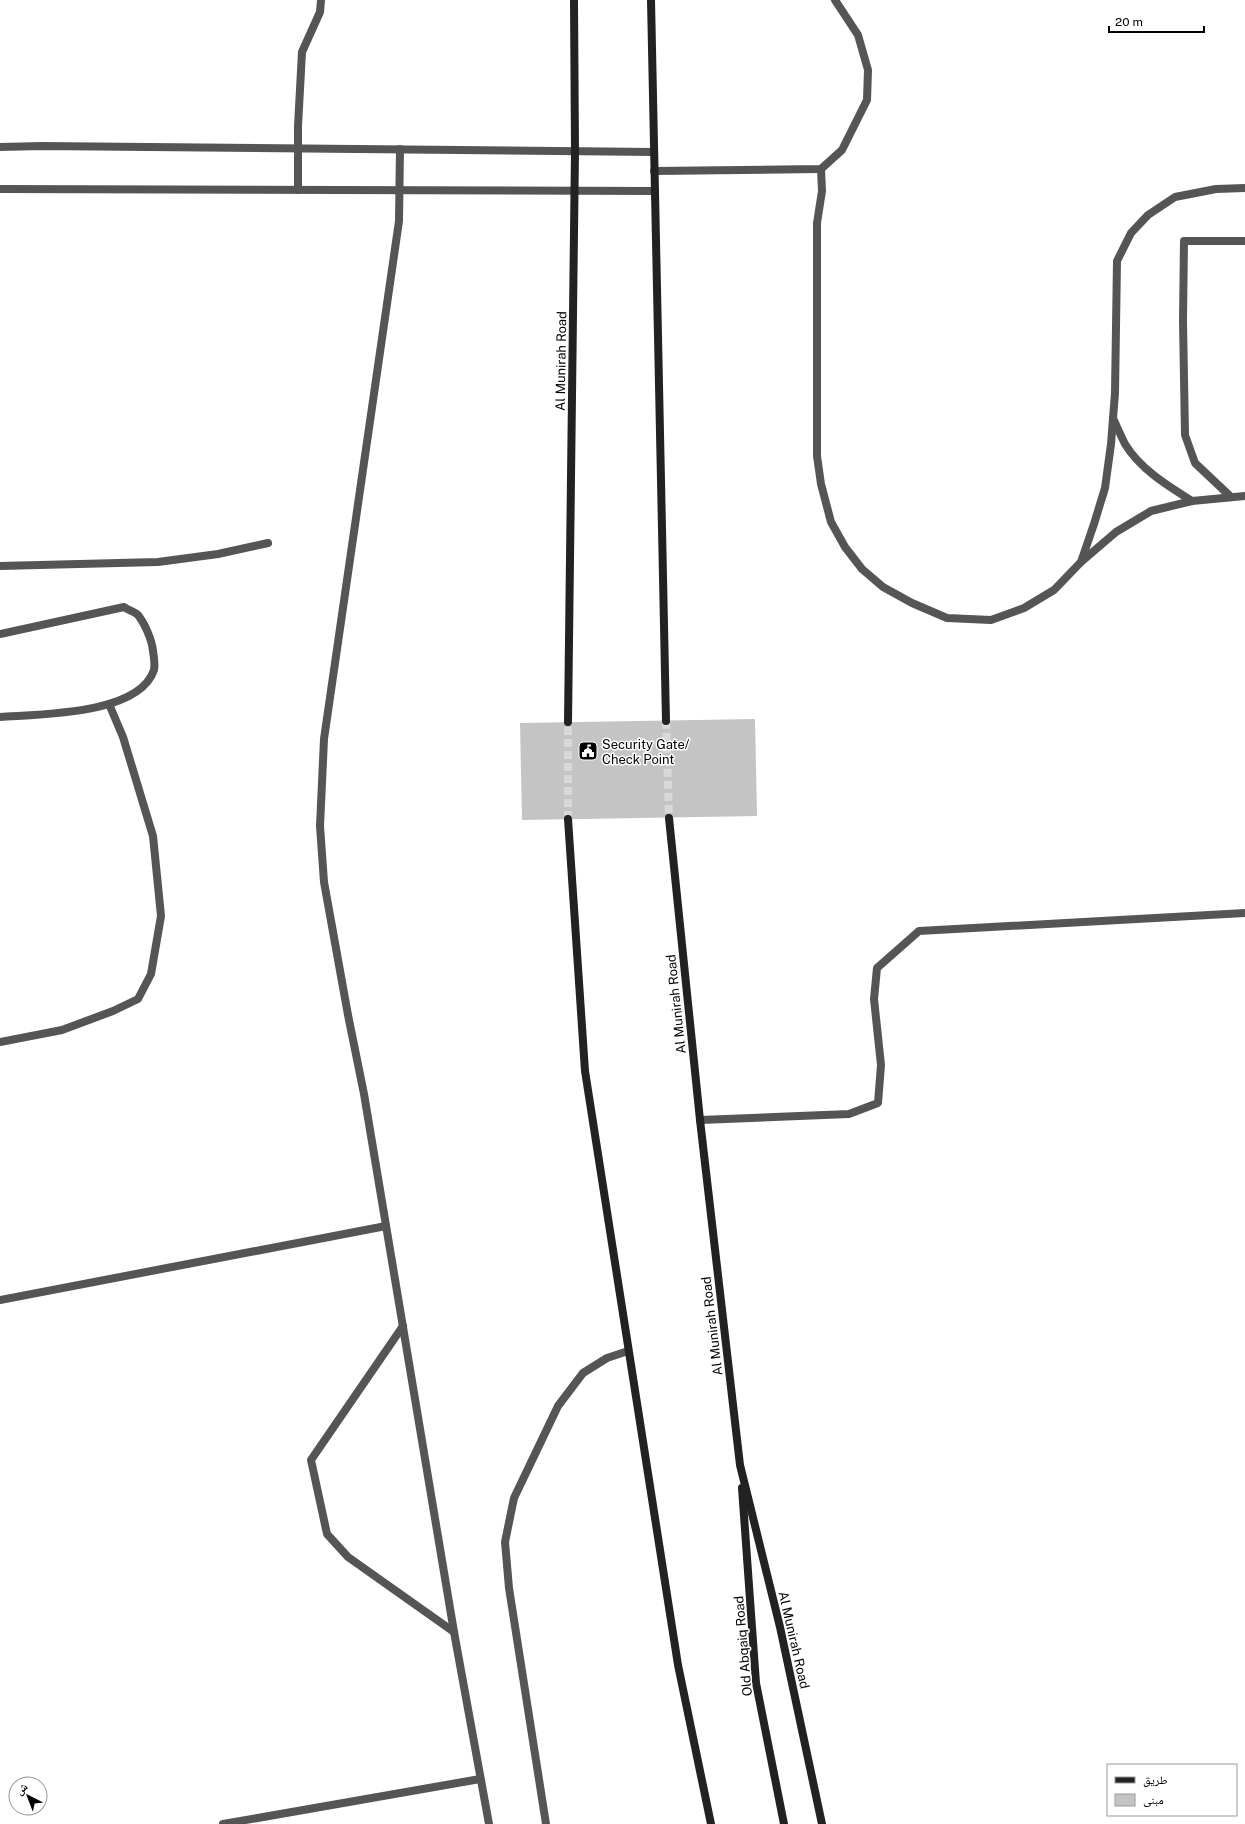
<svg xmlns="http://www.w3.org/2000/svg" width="1245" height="1824" viewBox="0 0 1245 1824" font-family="'Public Sans','Noto Naskh Arabic',sans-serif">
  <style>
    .building { fill: #c4c4c4 }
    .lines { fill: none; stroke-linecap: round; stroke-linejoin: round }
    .secondary-tunnel { stroke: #d9d9d9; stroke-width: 8; stroke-dasharray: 8 4; stroke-linecap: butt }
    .lane { stroke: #555; stroke-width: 8 }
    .secondary { stroke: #222; stroke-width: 8 }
    .labels { text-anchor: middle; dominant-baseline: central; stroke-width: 3; stroke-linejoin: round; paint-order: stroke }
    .street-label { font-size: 13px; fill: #000; stroke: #fff }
    .poi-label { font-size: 13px; fill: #000; stroke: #fff; text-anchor: start }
  </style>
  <rect width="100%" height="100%" fill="#fff"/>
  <polygon class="building" points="755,719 757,816 522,820 520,723"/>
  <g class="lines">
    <g class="secondary-tunnel">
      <polyline points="666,721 669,818"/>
      <polyline points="568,819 568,722"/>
    </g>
    <g class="lane">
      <polyline points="0,147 41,146 654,152"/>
      <polyline points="400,149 399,221 324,739 320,826 324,882 348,1015 364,1094 454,1632 489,1824"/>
      <polyline points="821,169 822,191 817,223 817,456 821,484 831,522 845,547 862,569 883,587 912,603 947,618 991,620 1024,608 1054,590 1081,562 1116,532 1151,511 1192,501 1245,496"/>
      <polyline points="654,171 821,169 842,150 867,100 868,70 858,35 835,0"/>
      <polyline points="0,189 655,191"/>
      <polyline points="298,190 298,126 302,52 320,12 321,0"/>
      <path d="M1113,418C1117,427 1121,436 1125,444C1140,469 1168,486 1192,501"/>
      <polyline points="1231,497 1195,463 1185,435 1183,321 1184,241 1245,241"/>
      <polyline points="1081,562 1094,524 1105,488 1111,444 1115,393 1117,261 1131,233 1148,215 1175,197 1216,189 1245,188"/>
      <polyline points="0,566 158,562 218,554 268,543"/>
      <path d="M0,634L124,607C128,610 135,612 138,615C145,624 152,640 153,651C154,657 155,665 154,670C139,715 40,714 0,717"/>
      <polyline points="0,1042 62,1030 113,1011 138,999 151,974 161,916 153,836 123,737 109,704"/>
      <polyline points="700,1120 849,1114 878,1103 881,1065 874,999 877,968 919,931 1245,913"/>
      <polyline points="0,1300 386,1226"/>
      <polyline points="403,1326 311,1460 327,1534 348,1557 454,1632"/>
      <polyline points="223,1824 480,1779"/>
      <polyline points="546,1824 509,1588 505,1542 514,1498 558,1406 583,1373 607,1358 628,1351"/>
    </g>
    <g class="secondary">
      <polyline points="651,0 666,721"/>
      <polyline points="568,722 575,151 574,0"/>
      <polyline points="669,818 700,1120 740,1465 780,1627 822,1824"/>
      <polyline points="568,819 585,1071 678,1665 711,1824"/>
      <polyline points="742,1488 756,1683 784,1824"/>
    </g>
  </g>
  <defs>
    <g id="civic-square" transform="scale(1)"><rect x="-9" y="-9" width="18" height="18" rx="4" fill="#000" stroke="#fff"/><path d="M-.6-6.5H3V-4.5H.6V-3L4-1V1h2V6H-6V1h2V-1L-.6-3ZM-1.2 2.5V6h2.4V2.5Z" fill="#fff"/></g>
  </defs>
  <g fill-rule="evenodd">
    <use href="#civic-square" x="588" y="751"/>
  </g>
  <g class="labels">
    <g class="street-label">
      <text transform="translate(561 361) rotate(-89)">Al Munirah Road</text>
      <text transform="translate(676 1004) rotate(-96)">Al Munirah Road</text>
      <text transform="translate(712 1326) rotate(-97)">Al Munirah Road</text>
      <text transform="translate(794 1640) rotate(77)">Al Munirah Road</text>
      <text transform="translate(743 1646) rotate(-95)">Old Abqaiq Road</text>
    </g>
    <g class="poi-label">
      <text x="602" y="744">Security Gate/<tspan x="602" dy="15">Check Point</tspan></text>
    </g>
  </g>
  <rect x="1107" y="1764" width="130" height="52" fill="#ffffff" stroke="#999999"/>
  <rect x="1115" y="1777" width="20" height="6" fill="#222222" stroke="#999999"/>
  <text x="1143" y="1784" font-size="12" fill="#000000">طريق</text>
  <rect x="1115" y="1794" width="20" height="12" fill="#c4c4c4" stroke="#999999"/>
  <text x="1143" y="1804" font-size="12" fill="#000000">مبنى</text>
  <g transform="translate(28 1796) rotate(318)"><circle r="19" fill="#ffffff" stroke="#999999"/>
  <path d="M0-3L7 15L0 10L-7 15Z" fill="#000000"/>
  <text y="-6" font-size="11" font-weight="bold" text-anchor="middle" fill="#000000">ش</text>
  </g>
  <path d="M1109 26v6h95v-6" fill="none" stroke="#000000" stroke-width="2"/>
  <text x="1115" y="26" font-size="12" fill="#000000" stroke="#ffffff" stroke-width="3" paint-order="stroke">20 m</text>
</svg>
